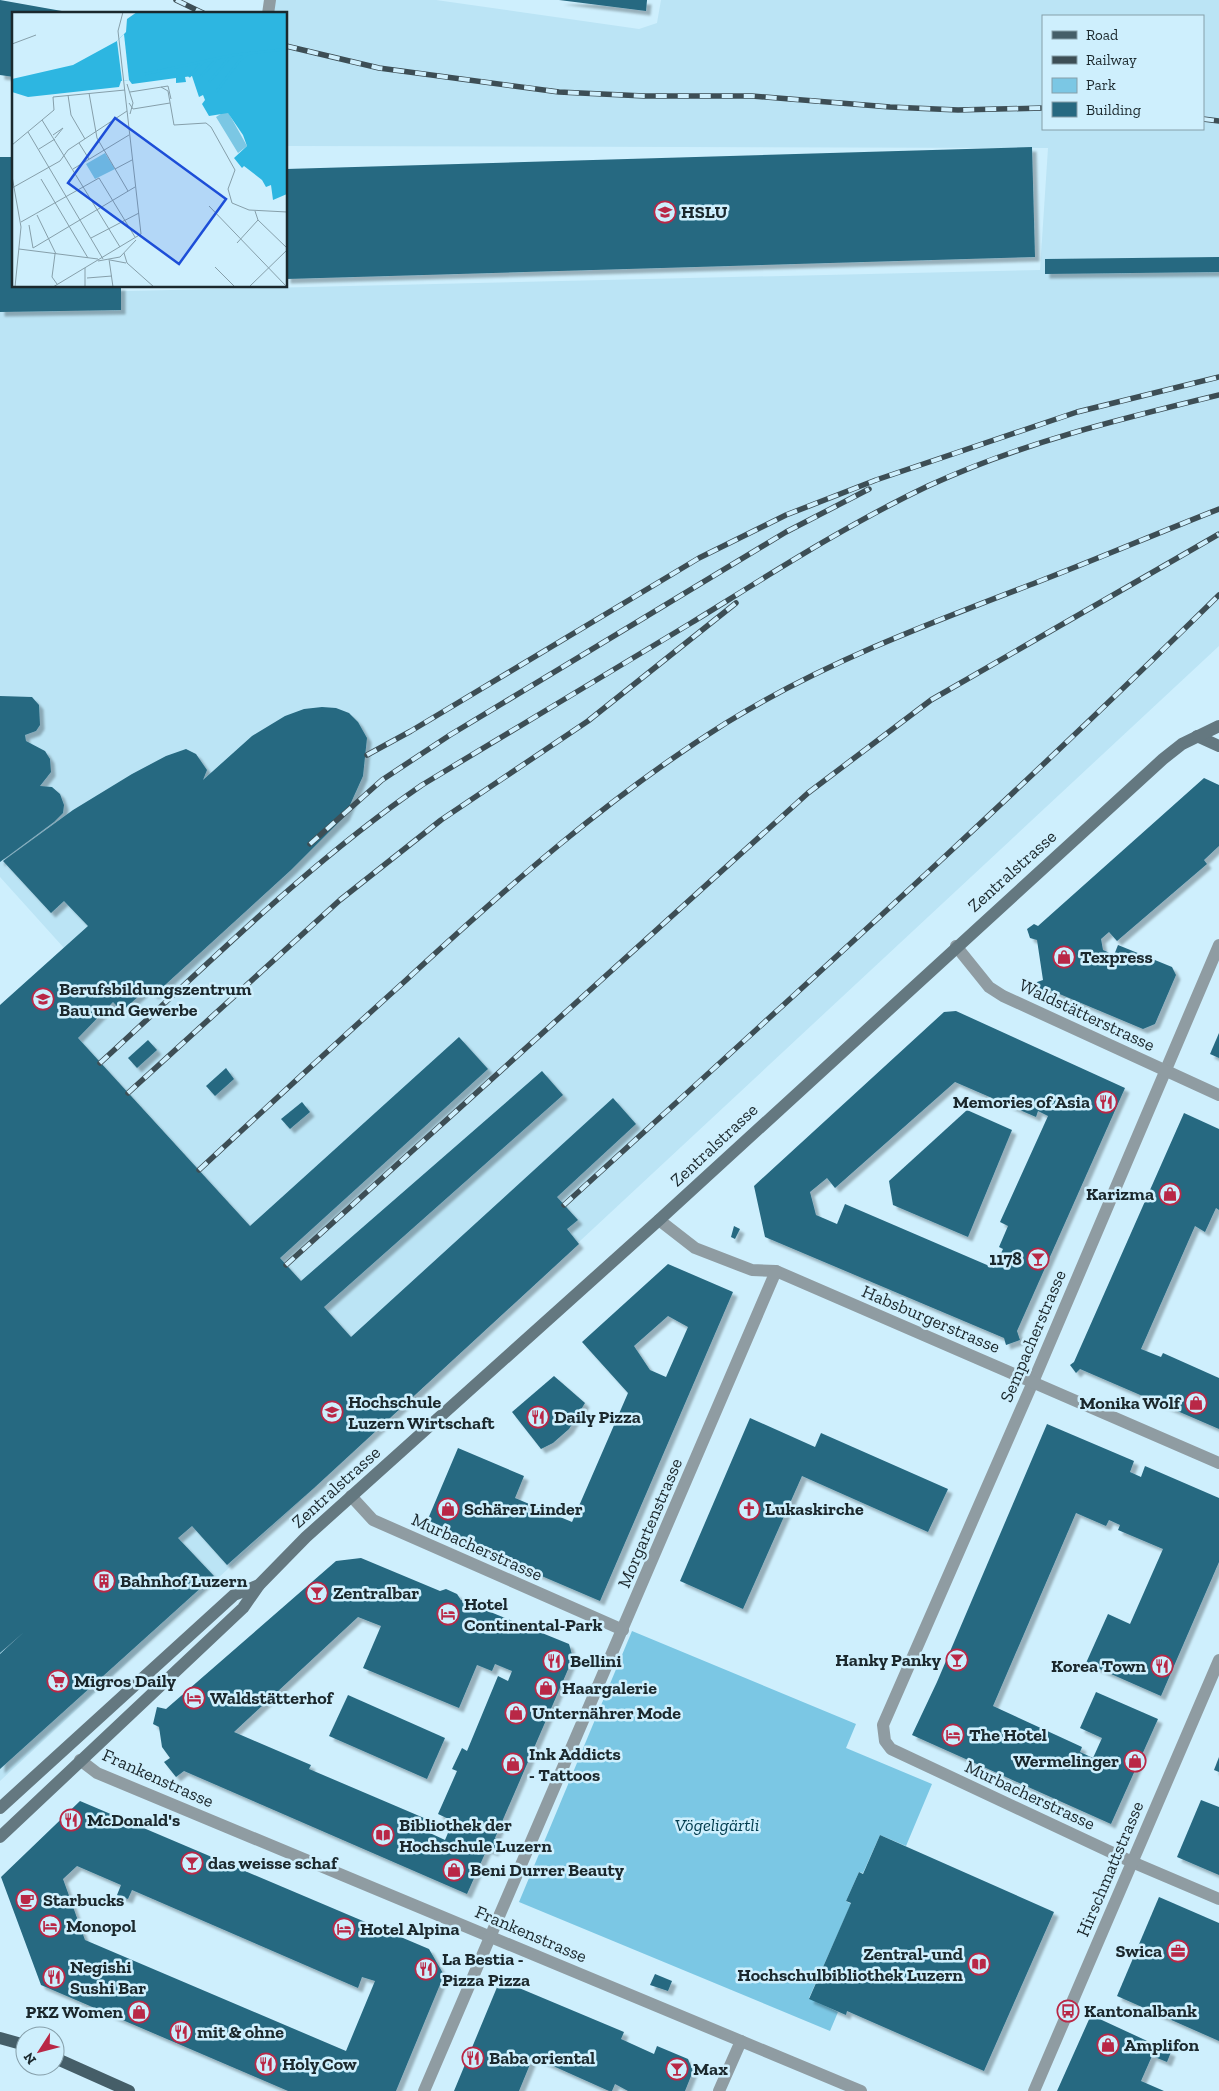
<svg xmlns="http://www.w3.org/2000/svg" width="1219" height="2091" viewBox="0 0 1219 2091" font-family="'Zilla Slab',serif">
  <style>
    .built { fill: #bbe4f5; fill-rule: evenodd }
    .green { fill: #7bc7e4 }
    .building { fill: #266981; fill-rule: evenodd; filter: url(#shadow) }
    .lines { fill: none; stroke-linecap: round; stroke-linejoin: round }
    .minor { stroke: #8f9ca2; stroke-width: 12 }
    .tertiary { stroke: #8f9ca2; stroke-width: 12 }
    .secondary { stroke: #647880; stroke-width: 12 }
    .primary { stroke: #455e68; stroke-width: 12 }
    .rail-casing { stroke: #3d4e55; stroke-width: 5.5 }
    .rail { stroke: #ceeffd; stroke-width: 4; stroke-dasharray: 11; stroke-linecap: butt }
    .labels { text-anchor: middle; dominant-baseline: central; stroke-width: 5; stroke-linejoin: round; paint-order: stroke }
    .poi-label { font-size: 18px; font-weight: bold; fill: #1b282d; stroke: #ceeffd; text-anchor: start }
    .street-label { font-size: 18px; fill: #1b282d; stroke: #ceeffd }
    .park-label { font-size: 18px; font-style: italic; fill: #003b4d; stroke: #ceeffd }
    .inset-river { fill: none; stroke: #2db6e1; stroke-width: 2.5 }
    .inset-road { fill: none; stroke: #869faa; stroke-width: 1 }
    .view { fill: #1d4ed8; fill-opacity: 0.15; stroke: #1d4ed8; stroke-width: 2.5 }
    .inset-edge { fill: none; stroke: #1b282d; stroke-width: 2.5 }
  </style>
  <defs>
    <filter id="shadow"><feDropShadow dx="4.5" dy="4.5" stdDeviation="1" flood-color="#0004"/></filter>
  </defs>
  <rect width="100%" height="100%" fill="#ceeffd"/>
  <path class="built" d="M274,0H436L639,29L657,23L661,0H1219V646L0,1781V1005L64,948L0,877V294L1040,270L1048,148L286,146V14H273ZM1043,16H1203V129H1043Z"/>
  <polygon class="green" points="632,1631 856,1724 846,1748 932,1784 906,1846 880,1835 863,1873 859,1872 846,1901 851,1904 809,1998 838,2012 830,2031 519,1902"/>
  <g class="building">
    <polygon points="0,0 73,13 14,14 14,77 0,75"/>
    <polygon points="559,0 647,0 646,11"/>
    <polygon points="1032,147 1035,257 286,279 286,169"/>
    <polygon points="0,157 14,157 14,286 121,286 121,310 0,312"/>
    <polygon points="1219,257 1219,272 1045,274 1045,259"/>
    <polygon points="0,696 32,697 39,705 40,725 36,731 25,735 26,741 45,751 50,759 51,772 40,786 52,787 60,794 64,805 63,813 54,822 0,862"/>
    <polygon points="322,707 336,708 349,713 358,722 367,738 363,776 345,816 291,870 154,995 148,988 122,1011 113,1002 78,1038 250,1226 459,1037 488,1069 280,1258 301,1281 542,1071 563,1095 324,1307 351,1337 613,1098 636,1124 557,1197 578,1220 567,1229 579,1244 314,1488 227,1565 192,1526 178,1538 214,1576 0,1769 0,1654 24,1632 0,1653 0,1005 88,926 64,901 51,913 3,861 73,810 132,774 166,756 186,749 196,754 207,770 203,780 252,736 285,716 304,709"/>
    <polygon points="1204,778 1219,785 1219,846 1204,860 1207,864 1117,941 1109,932 1101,939 1103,950 1114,955 1118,945 1172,967 1176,975 1155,1024 1143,1029 1050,990 1044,995 1040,994 1035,987 1037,982 1043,980 1037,940 1030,938 1027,929 1034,924 1038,926"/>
    <path d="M956,1011L1125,1088L1017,1331L1020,1340L1006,1345L1004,1338L765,1237L754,1186L944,1012ZM955,1082L1036,1117L1038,1111L1048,1116L1000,1222L1008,1226L999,1247L1003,1249L994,1268L845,1204L837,1224L816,1215L810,1192L827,1178L835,1188Z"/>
    <polygon points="1219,1033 1219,1058 1210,1054"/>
    <polygon points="148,1040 157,1050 137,1068 128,1058"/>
    <polygon points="226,1068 234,1079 215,1096 206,1086"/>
    <polygon points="302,1102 310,1112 290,1129 281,1119"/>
    <polygon points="967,1110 1012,1130 968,1237 893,1205 889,1181"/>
    <polygon points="1184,1113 1219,1129 1219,1210 1216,1208 1205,1232 1195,1226 1141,1349 1161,1357 1163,1353 1219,1378 1219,1429 1080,1369 1076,1373 1070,1365 1074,1362"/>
    <polygon points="734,1226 740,1229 735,1239 731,1237"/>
    <path d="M668,1264L733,1292L600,1601L425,1526L458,1448L524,1476L515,1498L572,1522L628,1393L582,1342ZM668,1316L688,1327L666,1377L650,1370L634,1346Z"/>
    <polygon points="554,1376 585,1403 569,1429 553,1443 541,1449 512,1412"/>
    <polygon points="750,1418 815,1447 821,1433 948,1489 928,1532 802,1476 743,1609 680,1581"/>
    <polygon points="1047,1424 1134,1461 1130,1472 1141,1477 1145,1466 1219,1498 1219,1562 1161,1696 1086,1663 1108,1614 1130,1624 1163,1549 1118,1530 1120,1525 1109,1520 1106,1526 1076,1513 993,1706 1082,1747 1080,1752 1093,1758 1102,1738 1080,1728 1096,1692 1158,1719 1111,1824 912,1735 937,1682"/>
    <path d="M361,1558L440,1591L446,1589L457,1594L461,1600L569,1644L573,1658L498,1831L495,1838L499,1840L494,1852L487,1849L467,1894L184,1771L176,1777L164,1762L170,1758L162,1747L159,1727L153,1724L157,1707L166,1709L336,1561ZM358,1617L381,1626L363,1668L459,1708L477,1665L492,1671L495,1664L512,1671L508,1681L498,1676L467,1751L462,1748L452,1769L457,1771L438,1814L453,1821L445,1840L419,1828L424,1818L309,1769L311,1765L234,1732Z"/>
    <polygon points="348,1695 445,1738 427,1779 329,1736"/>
    <polygon points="1219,1757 1219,1772 1214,1770"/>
    <polygon points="1201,1800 1219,1807 1219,1875 1177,1857"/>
    <path d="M80,1801L429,1949L444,1975L396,2091H288L41,1985L1,1877ZM77,1866L121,1885L117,1895L128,1899L132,1890L358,1988L362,1977L375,1981L346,2051L85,1940L63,1879Z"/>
    <polygon points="880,1835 1054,1912 984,2071 847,2011 846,2015 809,1999 851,1903 846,1901 859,1872 863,1874"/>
    <polygon points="1159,1897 1219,1923 1219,2041 1117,1996"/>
    <polygon points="655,1974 672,1981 668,1991 650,1985"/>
    <polygon points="500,1980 624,2032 621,2039 654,2054 657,2046 688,2059 693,2071 685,2091 628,2091 615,2084 612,2091 609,2091 533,2057 519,2091 454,2091"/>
    <polygon points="1091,2015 1171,2052 1167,2062 1152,2056 1141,2081 1164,2091 1057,2091"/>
  </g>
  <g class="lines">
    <g class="minor">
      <polyline points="268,14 270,0"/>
      <polyline points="1219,945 1033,1382 883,1725 885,1741 891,1749 1132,1862 1219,1899"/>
      <polyline points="956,946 989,987 1003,996 1219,1095"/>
      <polyline points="659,1220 695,1248 752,1270 776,1271 1219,1463"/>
      <polyline points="351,1496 373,1520 623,1630"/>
      <polyline points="80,1760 97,1773 861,2091"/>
      <polyline points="424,2091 776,1271"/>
      <polyline points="719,2091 741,2041"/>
    </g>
    <polyline class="tertiary" points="1034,2091 1219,1660"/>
    <g class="secondary">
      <polyline points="1197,736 1219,746"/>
      <polyline points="0,1808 234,1595 259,1585"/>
      <polyline points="0,1837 243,1608 259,1585 306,1537 659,1220 1163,759 1182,744 1219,726"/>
    </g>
    <g class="primary">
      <polyline points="0,2038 25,2045"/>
      <polyline points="55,2058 129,2091"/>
    </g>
    <g class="rail-casing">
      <g id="rail">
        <polyline points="176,0 205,14"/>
        <polyline points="286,46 379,68 559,92 644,96 752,96 890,107 958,110 1043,108"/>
        <polyline points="1203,119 1219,121"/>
        <polyline points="367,755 411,731 699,558 786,515 876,480 1077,412 1219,377"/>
        <polyline points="310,844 382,780 450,735 786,532 869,489"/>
        <path d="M100,1063C204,968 306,865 422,785C511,731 602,677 691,623C769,575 846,525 928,486C1021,443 1120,419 1219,395"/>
        <polyline points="128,1093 340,900 441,820 588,721 736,603"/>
        <path d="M199,1170C267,1107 335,1044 404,982C506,888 608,797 726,723C823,663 930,623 1035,583C1097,559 1158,533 1219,509"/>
        <path d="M564,1205C784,1004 1006,805 1219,595"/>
        <polyline points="286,1265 808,793 931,700 1219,534"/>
      </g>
    </g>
    <use href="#rail" class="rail"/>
  </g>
  <defs>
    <g id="university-ring" transform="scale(1.125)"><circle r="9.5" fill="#ceeffd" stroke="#b92746" stroke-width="1.5"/><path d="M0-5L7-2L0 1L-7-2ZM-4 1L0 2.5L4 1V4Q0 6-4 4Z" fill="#b92746"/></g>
    <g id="shop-ring" transform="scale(1.125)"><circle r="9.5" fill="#ceeffd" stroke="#b92746" stroke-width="1.5"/><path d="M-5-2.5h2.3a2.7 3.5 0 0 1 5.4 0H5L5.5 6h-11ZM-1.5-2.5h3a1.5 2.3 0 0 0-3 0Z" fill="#b92746"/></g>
    <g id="school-ring" transform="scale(1.125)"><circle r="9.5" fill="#ceeffd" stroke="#b92746" stroke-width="1.5"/><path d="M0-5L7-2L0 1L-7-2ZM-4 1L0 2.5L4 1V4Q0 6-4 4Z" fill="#b92746"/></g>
    <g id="restaurant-ring" transform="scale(1.125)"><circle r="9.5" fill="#ceeffd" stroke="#b92746" stroke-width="1.5"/><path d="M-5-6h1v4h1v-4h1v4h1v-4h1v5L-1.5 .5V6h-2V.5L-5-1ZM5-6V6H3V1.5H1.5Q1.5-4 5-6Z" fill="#b92746"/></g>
    <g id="bar-ring" transform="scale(1.125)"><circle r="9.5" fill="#ceeffd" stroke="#b92746" stroke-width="1.5"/><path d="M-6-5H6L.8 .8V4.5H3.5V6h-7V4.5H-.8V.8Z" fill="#b92746"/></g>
    <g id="church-ring" transform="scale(1.125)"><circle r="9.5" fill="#ceeffd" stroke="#b92746" stroke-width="1.5"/><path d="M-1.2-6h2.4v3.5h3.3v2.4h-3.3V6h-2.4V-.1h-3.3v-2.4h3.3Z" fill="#b92746"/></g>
    <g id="building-ring" transform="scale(1.125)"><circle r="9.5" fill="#ceeffd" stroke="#b92746" stroke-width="1.5"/><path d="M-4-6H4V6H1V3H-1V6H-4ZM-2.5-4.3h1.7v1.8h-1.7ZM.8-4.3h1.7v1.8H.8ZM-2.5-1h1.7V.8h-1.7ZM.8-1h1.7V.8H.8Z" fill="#b92746"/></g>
    <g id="hotel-ring" transform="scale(1.125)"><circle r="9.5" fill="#ceeffd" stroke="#b92746" stroke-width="1.5"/><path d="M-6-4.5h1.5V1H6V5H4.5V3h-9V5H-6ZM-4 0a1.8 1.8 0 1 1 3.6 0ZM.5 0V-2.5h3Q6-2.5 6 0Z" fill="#b92746"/></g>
    <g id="supermarket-ring" transform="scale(1.125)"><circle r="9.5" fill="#ceeffd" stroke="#b92746" stroke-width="1.5"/><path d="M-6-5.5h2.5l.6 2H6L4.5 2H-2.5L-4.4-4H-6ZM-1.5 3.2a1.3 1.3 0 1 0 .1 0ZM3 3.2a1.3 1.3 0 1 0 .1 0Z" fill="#b92746"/></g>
    <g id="library-ring" transform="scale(1.125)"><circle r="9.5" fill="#ceeffd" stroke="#b92746" stroke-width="1.5"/><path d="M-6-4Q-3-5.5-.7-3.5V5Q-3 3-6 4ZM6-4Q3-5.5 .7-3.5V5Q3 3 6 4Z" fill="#b92746"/></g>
    <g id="cafe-ring" transform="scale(1.125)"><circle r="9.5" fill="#ceeffd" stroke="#b92746" stroke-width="1.5"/><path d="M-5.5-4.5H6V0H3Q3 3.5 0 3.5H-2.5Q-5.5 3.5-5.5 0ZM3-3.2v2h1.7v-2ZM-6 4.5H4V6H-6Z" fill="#b92746"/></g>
    <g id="office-ring" transform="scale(1.125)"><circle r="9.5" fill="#ceeffd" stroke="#b92746" stroke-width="1.5"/><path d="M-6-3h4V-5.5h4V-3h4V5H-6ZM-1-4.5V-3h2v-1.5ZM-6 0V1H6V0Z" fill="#b92746"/></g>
    <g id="bus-ring" transform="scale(1.125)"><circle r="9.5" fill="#ceeffd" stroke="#b92746" stroke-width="1.5"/><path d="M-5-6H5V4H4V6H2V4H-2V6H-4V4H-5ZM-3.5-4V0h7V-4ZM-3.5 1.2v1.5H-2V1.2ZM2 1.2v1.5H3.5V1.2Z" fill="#b92746"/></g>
  </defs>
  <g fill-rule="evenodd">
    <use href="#university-ring" x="665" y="212"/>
    <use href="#shop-ring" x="1064" y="957"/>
    <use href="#school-ring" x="43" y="999"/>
    <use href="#restaurant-ring" x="1106" y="1102"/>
    <use href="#shop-ring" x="1170" y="1194"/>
    <use href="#bar-ring" x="1038" y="1259"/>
    <use href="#shop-ring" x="1196" y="1403"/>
    <use href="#university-ring" x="332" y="1412"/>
    <use href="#restaurant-ring" x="538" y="1417"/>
    <use href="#shop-ring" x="448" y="1509"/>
    <use href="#church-ring" x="749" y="1509"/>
    <use href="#building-ring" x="104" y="1581"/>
    <use href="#bar-ring" x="317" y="1593"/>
    <use href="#hotel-ring" x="448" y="1614"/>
    <use href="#bar-ring" x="957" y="1660"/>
    <use href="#restaurant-ring" x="554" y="1661"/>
    <use href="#restaurant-ring" x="1162" y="1666"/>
    <use href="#supermarket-ring" x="58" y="1681"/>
    <use href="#shop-ring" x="546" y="1688"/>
    <use href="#hotel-ring" x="194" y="1698"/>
    <use href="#shop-ring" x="516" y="1713"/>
    <use href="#hotel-ring" x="953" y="1735"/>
    <use href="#shop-ring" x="1135" y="1761"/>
    <use href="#shop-ring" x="513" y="1764"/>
    <use href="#restaurant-ring" x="71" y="1820"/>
    <use href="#library-ring" x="383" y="1835"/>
    <use href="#bar-ring" x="192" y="1863"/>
    <use href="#shop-ring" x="454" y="1870"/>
    <use href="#cafe-ring" x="27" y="1900"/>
    <use href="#hotel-ring" x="50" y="1926"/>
    <use href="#hotel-ring" x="344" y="1929"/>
    <use href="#office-ring" x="1178" y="1951"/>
    <use href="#library-ring" x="979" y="1964"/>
    <use href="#restaurant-ring" x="426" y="1969"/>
    <use href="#restaurant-ring" x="54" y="1977"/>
    <use href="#bus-ring" x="1068" y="2011"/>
    <use href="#shop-ring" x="139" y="2012"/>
    <use href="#restaurant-ring" x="181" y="2032"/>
    <use href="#shop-ring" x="1108" y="2045"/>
    <use href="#restaurant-ring" x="473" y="2058"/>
    <use href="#restaurant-ring" x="266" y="2064"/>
    <use href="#bar-ring" x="677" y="2069"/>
  </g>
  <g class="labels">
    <g class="poi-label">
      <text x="681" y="212">HSLU</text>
      <text x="1080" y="957">Texpress</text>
      <text x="59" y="989">Berufsbildungszentrum<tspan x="59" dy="21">Bau und Gewerbe</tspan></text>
      <text x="1090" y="1102" text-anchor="end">Memories of Asia</text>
      <text x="1154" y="1194" text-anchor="end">Karizma</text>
      <text x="1022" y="1259" text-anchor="end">1178</text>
      <text x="348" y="1402">Hochschule<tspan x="348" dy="21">Luzern Wirtschaft</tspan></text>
      <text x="1180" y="1403" text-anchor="end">Monika Wolf</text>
      <text x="554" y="1417">Daily Pizza</text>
      <text x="464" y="1509">Schärer Linder</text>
      <text x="765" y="1509">Lukaskirche</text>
      <text x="120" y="1581">Bahnhof Luzern</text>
      <text x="333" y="1593">Zentralbar</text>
      <text x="464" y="1604">Hotel<tspan x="464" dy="21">Continental-Park</tspan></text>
      <text x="941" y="1660" text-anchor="end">Hanky Panky</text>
      <text x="570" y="1661">Bellini</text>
      <text x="1146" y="1666" text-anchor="end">Korea Town</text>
      <text x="74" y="1681">Migros Daily</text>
      <text x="562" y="1688">Haargalerie</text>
      <text x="210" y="1698">Waldstätterhof</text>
      <text x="532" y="1713">Unternährer Mode</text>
      <text x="969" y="1735">The Hotel</text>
      <text x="529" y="1754">Ink Addicts<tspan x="529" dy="21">- Tattoos</tspan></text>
      <text x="1119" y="1761" text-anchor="end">Wermelinger</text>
      <text x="87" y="1820">McDonald's</text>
      <text x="399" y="1825">Bibliothek der<tspan x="399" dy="21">Hochschule Luzern</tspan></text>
      <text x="208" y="1863">das weisse schaf</text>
      <text x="470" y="1870">Beni Durrer Beauty</text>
      <text x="43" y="1900">Starbucks</text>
      <text x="66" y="1926">Monopol</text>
      <text x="360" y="1929">Hotel Alpina</text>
      <text x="1162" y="1951" text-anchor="end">Swica</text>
      <text x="963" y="1954" text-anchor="end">Zentral- und<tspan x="963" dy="21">Hochschulbibliothek Luzern</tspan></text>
      <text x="442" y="1959">La Bestia -<tspan x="442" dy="21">Pizza Pizza</tspan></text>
      <text x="70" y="1967">Negishi<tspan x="70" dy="21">Sushi Bar</tspan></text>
      <text x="1084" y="2011">Kantonalbank</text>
      <text x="123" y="2012" text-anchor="end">PKZ Women</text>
      <text x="197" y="2032">mit &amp; ohne</text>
      <text x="1124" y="2045">Amplifon</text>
      <text x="489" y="2058">Baba oriental</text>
      <text x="282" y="2064">Holy Cow</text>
      <text x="693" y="2069">Max</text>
    </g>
    <g class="street-label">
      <text transform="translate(1012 871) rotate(-42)">Zentralstrasse</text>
      <text transform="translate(1087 1015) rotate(25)">Waldstätterstrasse</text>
      <text transform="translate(714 1145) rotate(-43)">Zentralstrasse</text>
      <text transform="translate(931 1319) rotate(23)">Habsburgerstrasse</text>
      <text transform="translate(1033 1336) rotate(-67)">Sempacherstrasse</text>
      <text transform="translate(336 1487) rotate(-42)">Zentralstrasse</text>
      <text transform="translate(650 1523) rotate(-67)">Morgartenstrasse</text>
      <text transform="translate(477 1547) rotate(24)">Murbacherstrasse</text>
      <text transform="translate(158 1778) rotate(24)">Frankenstrasse</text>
      <text transform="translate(1030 1795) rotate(25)">Murbacherstrasse</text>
      <text transform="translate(1110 1869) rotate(-67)">Hirschmattstrasse</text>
      <text transform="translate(531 1934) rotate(23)">Frankenstrasse</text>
    </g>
    <g class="park-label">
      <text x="717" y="1825">Vögeligärtli</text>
    </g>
  </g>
  <g transform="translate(12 12)">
    <rect width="275" height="275" fill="#ceeffd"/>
    <path d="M212,100H216L235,134L226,141L204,105ZM93,141L103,157L83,167L74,152Z" fill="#7bc7e4"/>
    <path d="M125,0H275V182L261,188L259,173L254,175L250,168L232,154L230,156L222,146L235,134L231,123L216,101L197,104L190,92L193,88L191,83L187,85L180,64L173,65L174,70L164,71V66L120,72L117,68L109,69L107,75L16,85L0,80V67L61,53L105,29L114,20L115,7Z" fill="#2db6e1"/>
    <path d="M112,22L117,68L110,69L105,29Z" fill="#ceeffd"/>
    <path class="inset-river" d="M133,62L221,43L275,37M189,64L204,48M177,65L191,50M197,70L220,43M204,80L227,49L237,41"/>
    <path class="inset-road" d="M111,0L106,19L129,222M0,32L24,23M115,72L121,91L118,102M149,75L156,79L162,113L194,111L199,115L223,158L216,177L220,191L237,198L275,200M118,80L156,74L159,87M77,81L85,126L116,179M56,83L59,103L73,127M117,91L121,97L158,91M30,108L108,235M16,120L91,247M41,123L51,116L43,126M67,131L77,147M0,133L42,98L41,85L113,78M27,137L43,127M61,157L117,123M103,157L120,148M0,164L9,215L3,275M29,167L76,246M0,176L48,149L56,138L115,99M197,194L275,275M243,199L246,208L275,236M25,203L44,242M9,210L87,166L123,225M17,213L21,236M79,226L127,201M225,231L246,208M21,236L123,175M7,237L86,247M112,241L115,251L142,275M43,242L40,265L45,272M97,247L101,275M98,248L114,251M86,249L108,245L124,228M203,255L223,275M73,256V275M75,266L100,264M41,275L129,222M237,275L275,238"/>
    <path class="view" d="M103,106L214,187L167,252L56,171Z"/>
    <rect width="275" height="275" class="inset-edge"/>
  </g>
  <rect x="1042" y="15" width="162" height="115" fill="#ceeffd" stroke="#869faa"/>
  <rect x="1052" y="31" width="25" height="8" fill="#455e68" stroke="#869faa"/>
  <text x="1086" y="40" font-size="15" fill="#1b282d">Road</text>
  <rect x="1052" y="56" width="25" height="8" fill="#3d4e55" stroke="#869faa"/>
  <text x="1086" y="65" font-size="15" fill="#1b282d">Railway</text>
  <rect x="1052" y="78" width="25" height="15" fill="#7bc7e4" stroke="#869faa"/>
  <text x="1086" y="90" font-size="15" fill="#1b282d">Park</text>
  <rect x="1052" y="102" width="25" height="15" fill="#266981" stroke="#869faa"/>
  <text x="1086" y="115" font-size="15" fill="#1b282d">Building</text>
  <g transform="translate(40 2051) rotate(234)"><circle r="24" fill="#ceeffd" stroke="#869faa"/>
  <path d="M0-4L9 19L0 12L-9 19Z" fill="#b92746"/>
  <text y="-8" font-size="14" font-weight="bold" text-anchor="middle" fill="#1b282d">N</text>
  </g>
</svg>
